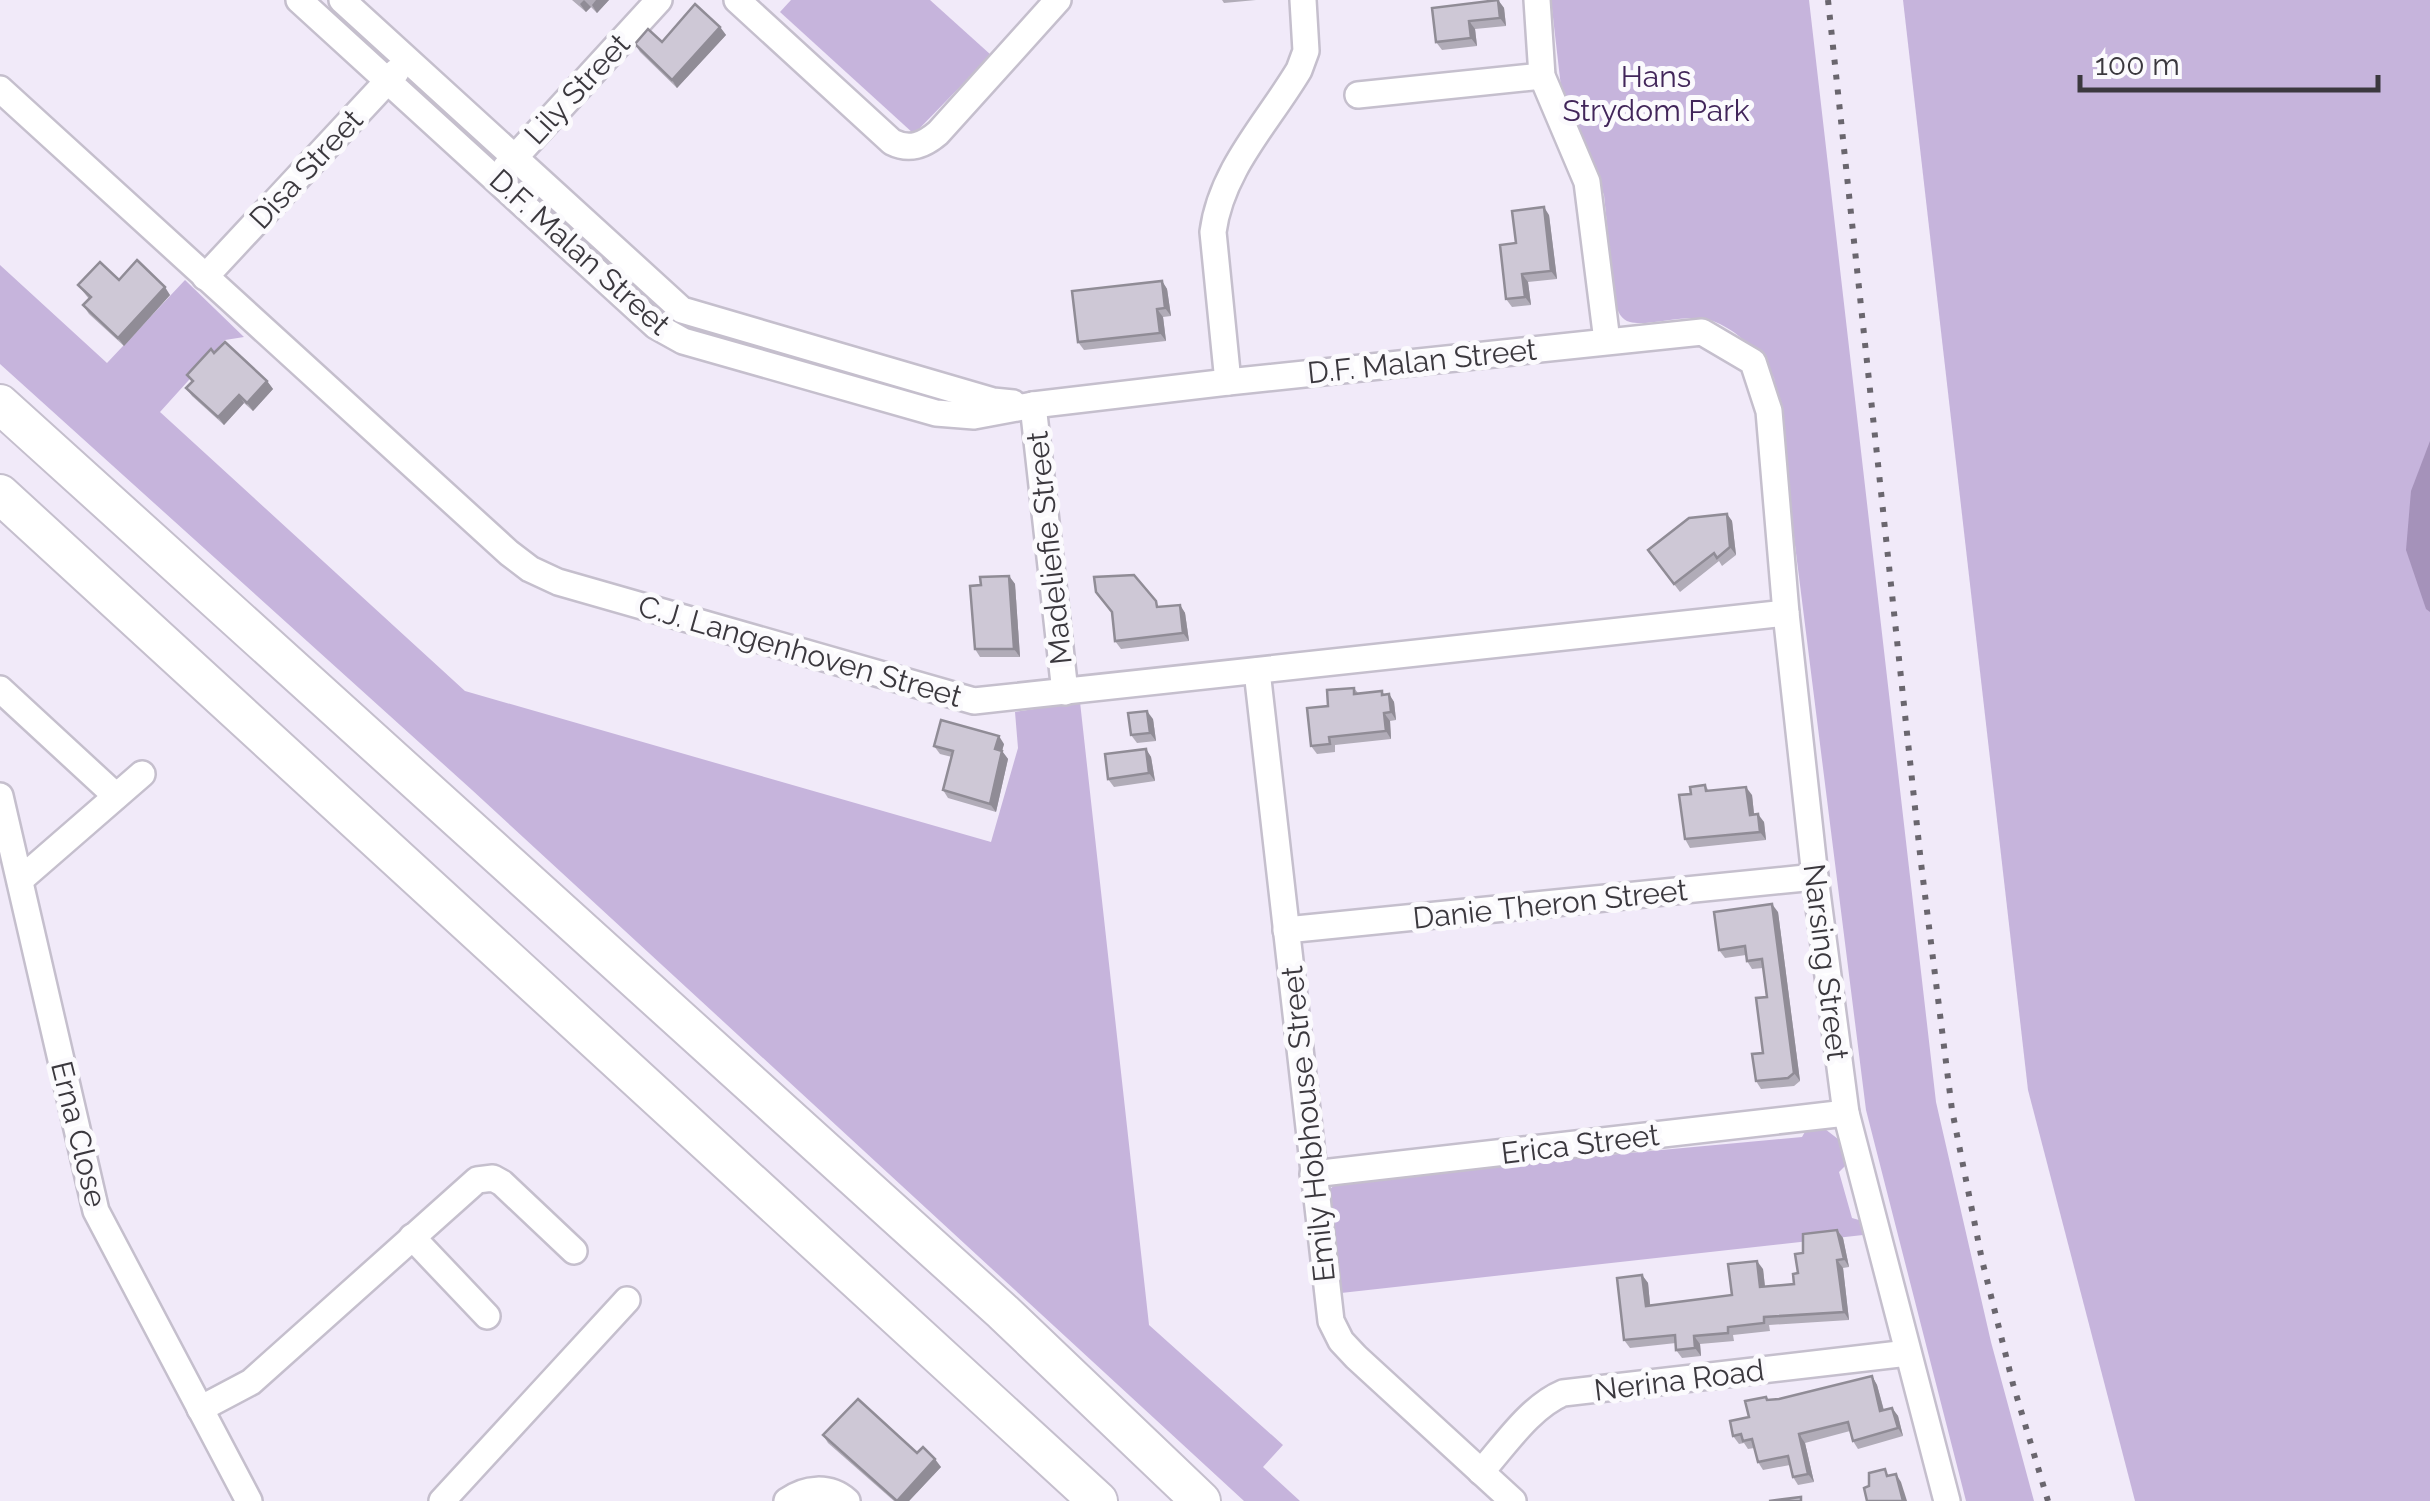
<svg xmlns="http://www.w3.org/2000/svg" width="2430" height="1501" viewBox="0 0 2430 1501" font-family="Raleway,sans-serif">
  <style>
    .green { fill: #c6b4dc }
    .water { fill: #a592ba }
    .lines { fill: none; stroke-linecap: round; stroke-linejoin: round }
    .minor-casing { stroke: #c5bfcd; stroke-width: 30 }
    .highway-casing { stroke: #c5bfcd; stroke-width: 42 }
    .minor { stroke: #fff; stroke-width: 25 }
    .highway { stroke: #fff; stroke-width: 38 }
    .rail { stroke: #6a666e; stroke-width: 6; stroke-dasharray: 5 10; stroke-linecap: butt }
    .wall { fill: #b1acb8 }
    .shaded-wall { fill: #908c96 }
    .building { fill: #cec8d6; stroke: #908c96; stroke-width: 2.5 }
    .labels { text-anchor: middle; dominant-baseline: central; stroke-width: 10; stroke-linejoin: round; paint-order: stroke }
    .park-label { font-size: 30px; fill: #42265a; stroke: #fbfafd }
    .street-label { font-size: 30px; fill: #3b383e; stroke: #fbfafd }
  </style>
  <rect width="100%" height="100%" fill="#f1eaf9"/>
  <g class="green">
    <polygon points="791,0 930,0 991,55 914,134 780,12"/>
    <path d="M1551,0H1809L1936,1102L1991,1342L2034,1501H1966L1866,1110L1774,378C1759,353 1739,330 1710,320C1688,313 1648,327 1630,322C1621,320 1618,311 1615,304L1604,195L1561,87Z"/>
    <polygon points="1903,0 2430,0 2430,1501 2135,1501 2028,1090"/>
    <polygon points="0,265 107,363 185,280 244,337 225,340 160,412 465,691 991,842 1018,748 1015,712 1080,702 1149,1325 1283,1445 1263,1467 1300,1501 1244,1501 472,790 0,364"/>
    <polygon points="1825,1129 1838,1139 1845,1166 1839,1172 1852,1218 1859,1220 1863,1235 1341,1293 1334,1221 1328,1217 1328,1191 1340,1180 1802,1137 1806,1130"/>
  </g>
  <polygon class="water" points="2430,441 2430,612 2426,609 2406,550 2411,491"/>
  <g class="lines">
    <g class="minor-casing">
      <g id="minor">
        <polyline points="299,0 656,326 683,341 936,413 974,416 1033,405 1228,382 1702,332 1753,362 1769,411 1786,613 1815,877 1846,1113 1947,1501"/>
        <polyline points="342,0 682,310 993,401 1013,403"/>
        <path d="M737,0L892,142C910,151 924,145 938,133L1058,0"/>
        <polyline points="1537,0 1542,76 1587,182 1607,341"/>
        <polyline points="0,89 509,553 530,569 558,582 974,701 1786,613"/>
        <polyline points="1358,95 1542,76"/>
        <polyline points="506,167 659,0"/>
        <polyline points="205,277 396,72"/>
        <path d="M1228,382L1213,232C1221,170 1268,122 1299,70L1306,51L1303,0"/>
        <polyline points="1033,405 1065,692"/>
        <polyline points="1257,671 1331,1321 1341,1341 1356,1357 1513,1501"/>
        <polyline points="0,689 116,796"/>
        <polyline points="0,796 96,1211 249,1501"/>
        <polyline points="20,880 142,774"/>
        <polyline points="1286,930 1815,877"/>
        <polyline points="1313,1174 1846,1113"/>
        <polyline points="412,1237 487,1316"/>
        <polyline points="200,1409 251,1382 477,1180 493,1178 502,1183 574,1251"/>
        <path d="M1481,1472C1505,1445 1530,1407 1563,1393L1908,1353"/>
        <polyline points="442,1501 627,1300"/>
        <path d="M787,1501C805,1488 829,1485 847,1501"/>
      </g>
    </g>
    <g class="highway-casing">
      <g id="highway">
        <polyline points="0,404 1003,1312 1201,1501"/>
        <polyline points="0,494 1098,1501"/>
      </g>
    </g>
    <use href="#minor" class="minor"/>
    <use href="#highway" class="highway"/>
    <polyline class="rail" points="1828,0 1921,863 1952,1110 1982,1260 2013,1384 2048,1501"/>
  </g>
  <g class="wall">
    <polygon points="572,0 609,0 597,13 591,7 586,12"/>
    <polygon points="1222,0 1256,0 1224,3"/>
    <polygon points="1498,0 1504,8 1506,26 1475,29 1477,46 1442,50 1436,42"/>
    <polygon points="720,27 726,35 677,88 640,52 635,44 662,42"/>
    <polygon points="1549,215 1557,279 1528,282 1531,305 1512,307 1506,299 1516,243"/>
    <polygon points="119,280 170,295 124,346 89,314 83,305 89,299 78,285"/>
    <polygon points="1162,281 1167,289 1171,316 1163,317 1166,341 1084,350 1078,342"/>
    <polygon points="214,353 267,381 273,389 253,411 244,403 224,425 192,396 186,388 192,382 187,375"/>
    <polygon points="1727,514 1732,521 1736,555 1722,566 1719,561 1680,592 1648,550"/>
    <polygon points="1009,576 1015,584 1020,657 980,657 975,649 981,585"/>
    <polygon points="1180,605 1185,613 1189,641 1121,649 1115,641 1160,607"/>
    <polygon points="1354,688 1358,693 1382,691 1384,694 1389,694 1394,702 1396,720 1390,721 1391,739 1335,745 1335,752 1317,754 1311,746 1328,706"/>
    <polygon points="1153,719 1156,741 1137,743 1131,735"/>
    <polygon points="1004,744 1002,751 1008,759 996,812 948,798 943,790 952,757 940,754 934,746"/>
    <polygon points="1146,749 1151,757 1155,781 1114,787 1108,779"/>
    <polygon points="1705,785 1709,791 1752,795 1754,814 1764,822 1766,840 1690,848 1685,839"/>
    <polygon points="1778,912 1800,1081 1794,1086 1761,1089 1756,1081 1763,1053 1767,997 1763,968 1752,969 1747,961 1746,955 1725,958 1719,950"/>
    <polygon points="1837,1230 1843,1238 1849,1267 1843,1268 1849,1320 1769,1325 1770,1331 1733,1335 1734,1341 1700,1344 1701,1356 1682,1358 1676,1350 1676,1343 1630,1348 1624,1340 1642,1275 1648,1283 1650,1305 1732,1295 1763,1269 1765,1287 1794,1284 1798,1273 1803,1253"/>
    <polygon points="1872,1376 1877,1385 1884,1410 1892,1408 1898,1416 1903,1436 1858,1449 1853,1441 1850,1431 1805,1443 1814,1482 1798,1485 1793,1477 1790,1465 1763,1470 1758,1462 1754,1448 1748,1449 1744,1443 1739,1444 1733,1436 1749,1417 1768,1399 1779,1399"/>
    <polygon points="823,1435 917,1453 941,1467 909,1501 894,1501 828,1443"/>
  </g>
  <g class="shaded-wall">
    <polygon points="584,0 591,7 586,12 580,4"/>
    <polygon points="596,0 609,0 597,13 592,5"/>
    <polygon points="1498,0 1504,8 1506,26 1500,18"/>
    <polygon points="1469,21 1475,29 1477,46 1471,38"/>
    <polygon points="720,27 726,35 677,88 672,80"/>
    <polygon points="1544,207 1549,215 1557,279 1551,271"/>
    <polygon points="1522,274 1528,282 1531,305 1525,297"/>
    <polygon points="1162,281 1167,289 1171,316 1165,308"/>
    <polygon points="165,287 170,295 124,346 118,338"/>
    <polygon points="1157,309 1163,317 1166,341 1160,333"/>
    <polygon points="267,381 273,389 253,411 247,403"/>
    <polygon points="239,395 244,403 224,425 218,417"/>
    <polygon points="1727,514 1732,521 1736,555 1730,547"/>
    <polygon points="1009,576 1015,584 1020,657 1014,649"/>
    <polygon points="1180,605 1185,613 1189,641 1183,633"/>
    <polygon points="1389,694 1394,702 1396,720 1391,712"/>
    <polygon points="1147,711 1153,719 1156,741 1150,733"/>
    <polygon points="1384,713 1390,721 1391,739 1386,731"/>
    <polygon points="999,736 1004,744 1002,751 1008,759 996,812 990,804 995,749"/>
    <polygon points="1146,749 1151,757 1155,781 1149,773"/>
    <polygon points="1746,787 1752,795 1755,823 1750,815"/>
    <polygon points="1758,814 1764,822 1766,840 1760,832"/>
    <polygon points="1772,904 1778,912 1800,1081 1794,1073"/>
    <polygon points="1837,1230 1843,1238 1849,1267 1844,1259"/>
    <polygon points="1837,1260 1843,1268 1849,1320 1844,1312"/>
    <polygon points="1757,1261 1763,1269 1766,1296 1760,1287"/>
    <polygon points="1642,1275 1648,1283 1651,1314 1646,1306"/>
    <polygon points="1694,1336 1700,1344 1701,1356 1695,1348"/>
    <polygon points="1872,1376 1877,1385 1886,1419 1880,1411"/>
    <polygon points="1892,1408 1898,1416 1903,1436 1898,1428"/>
    <polygon points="1799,1434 1805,1443 1814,1482 1808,1474"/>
    <polygon points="935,1459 941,1467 909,1501 897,1501"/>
    <polygon points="1896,1474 1901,1482 1907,1501 1903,1501"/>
  </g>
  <g class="building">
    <polygon points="1498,0 1500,18 1469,21 1471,38 1436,42 1432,8"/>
    <polygon points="695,4 720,27 672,80 635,44 648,29 662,42"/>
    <polygon points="1544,207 1551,271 1522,274 1525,297 1506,299 1500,245 1516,243 1512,211"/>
    <polygon points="137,260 165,287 118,338 83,305 91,297 78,285 100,262 119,280"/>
    <polygon points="1162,281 1165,308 1157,309 1160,333 1078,342 1072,291"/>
    <polygon points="225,342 267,381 247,403 239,395 218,417 186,388 193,381 187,375 211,349 214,353"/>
    <polygon points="1727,514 1730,547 1717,558 1714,553 1674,584 1648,550 1689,518"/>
    <polygon points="1134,575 1156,601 1157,607 1180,605 1183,633 1115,641 1112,612 1096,592 1094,577"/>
    <polygon points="1009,576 1014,649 975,649 970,586 981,585 980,577"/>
    <polygon points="1354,688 1354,694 1382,691 1382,695 1389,694 1391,712 1384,713 1386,731 1329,737 1330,744 1311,746 1307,708 1328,706 1327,690"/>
    <polygon points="1147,711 1150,733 1131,735 1128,713"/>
    <polygon points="941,720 999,736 995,749 1002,751 990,804 943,790 953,751 934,746"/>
    <polygon points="1146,749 1149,773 1108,779 1105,754"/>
    <polygon points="1705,785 1706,791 1746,787 1750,815 1758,814 1760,832 1685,839 1679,795 1691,794 1690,787"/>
    <polygon points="1772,904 1794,1073 1788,1078 1756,1081 1752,1054 1763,1053 1756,998 1767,997 1762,959 1747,961 1745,946 1719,950 1714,912"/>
    <polygon points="1837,1230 1844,1259 1837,1260 1844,1312 1764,1317 1764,1323 1728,1327 1728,1333 1694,1336 1695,1348 1676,1350 1675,1335 1624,1340 1617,1278 1642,1275 1646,1306 1732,1295 1728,1264 1757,1261 1760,1287 1794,1284 1793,1274 1798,1273 1795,1254 1803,1253 1803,1234"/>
    <polygon points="1872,1376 1880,1411 1892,1408 1898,1428 1853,1441 1848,1422 1799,1434 1808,1474 1793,1477 1788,1456 1758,1462 1752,1439 1743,1441 1741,1434 1733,1436 1730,1421 1749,1417 1745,1401 1766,1397 1767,1400 1779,1399"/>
    <polygon points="858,1399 917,1453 923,1447 935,1459 897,1501 823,1435"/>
    <polygon points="1885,1469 1887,1476 1896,1474 1903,1501 1867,1501 1864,1488 1869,1486 1869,1473"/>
    <polygon points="1801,1497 1801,1501 1769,1501"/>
  </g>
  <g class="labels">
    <g class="park-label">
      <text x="1656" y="76">Hans<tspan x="1656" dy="34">Strydom Park</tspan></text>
    </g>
    <g class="street-label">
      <text transform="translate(577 89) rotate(-47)">Lily Street</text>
      <text transform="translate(306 169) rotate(-47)">Disa Street</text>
      <text transform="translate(580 252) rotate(42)">D.F. Malan Street</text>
      <text transform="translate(1422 361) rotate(-6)">D.F. Malan Street</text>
      <text transform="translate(1049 548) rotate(-96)">Madeliefie Street</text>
      <text transform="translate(800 651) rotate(16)">C.J. Langenhoven Street</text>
      <text transform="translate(1550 904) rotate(-6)">Danie Theron Street</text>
      <text transform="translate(1826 962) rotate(83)">Narsing Street</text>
      <text transform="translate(1308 1124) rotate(-96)">Emily Hobhouse Street</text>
      <text transform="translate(79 1134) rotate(76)">Erna Close</text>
      <text transform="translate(1580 1144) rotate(-7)">Erica Street</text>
      <text transform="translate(1679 1380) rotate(-7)">Nerina Road</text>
    </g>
  </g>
  <path d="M2080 75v15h298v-15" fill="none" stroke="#3b383e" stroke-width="5"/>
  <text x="2095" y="75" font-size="30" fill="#3b383e" stroke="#fbfafd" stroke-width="8" paint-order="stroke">100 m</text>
</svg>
